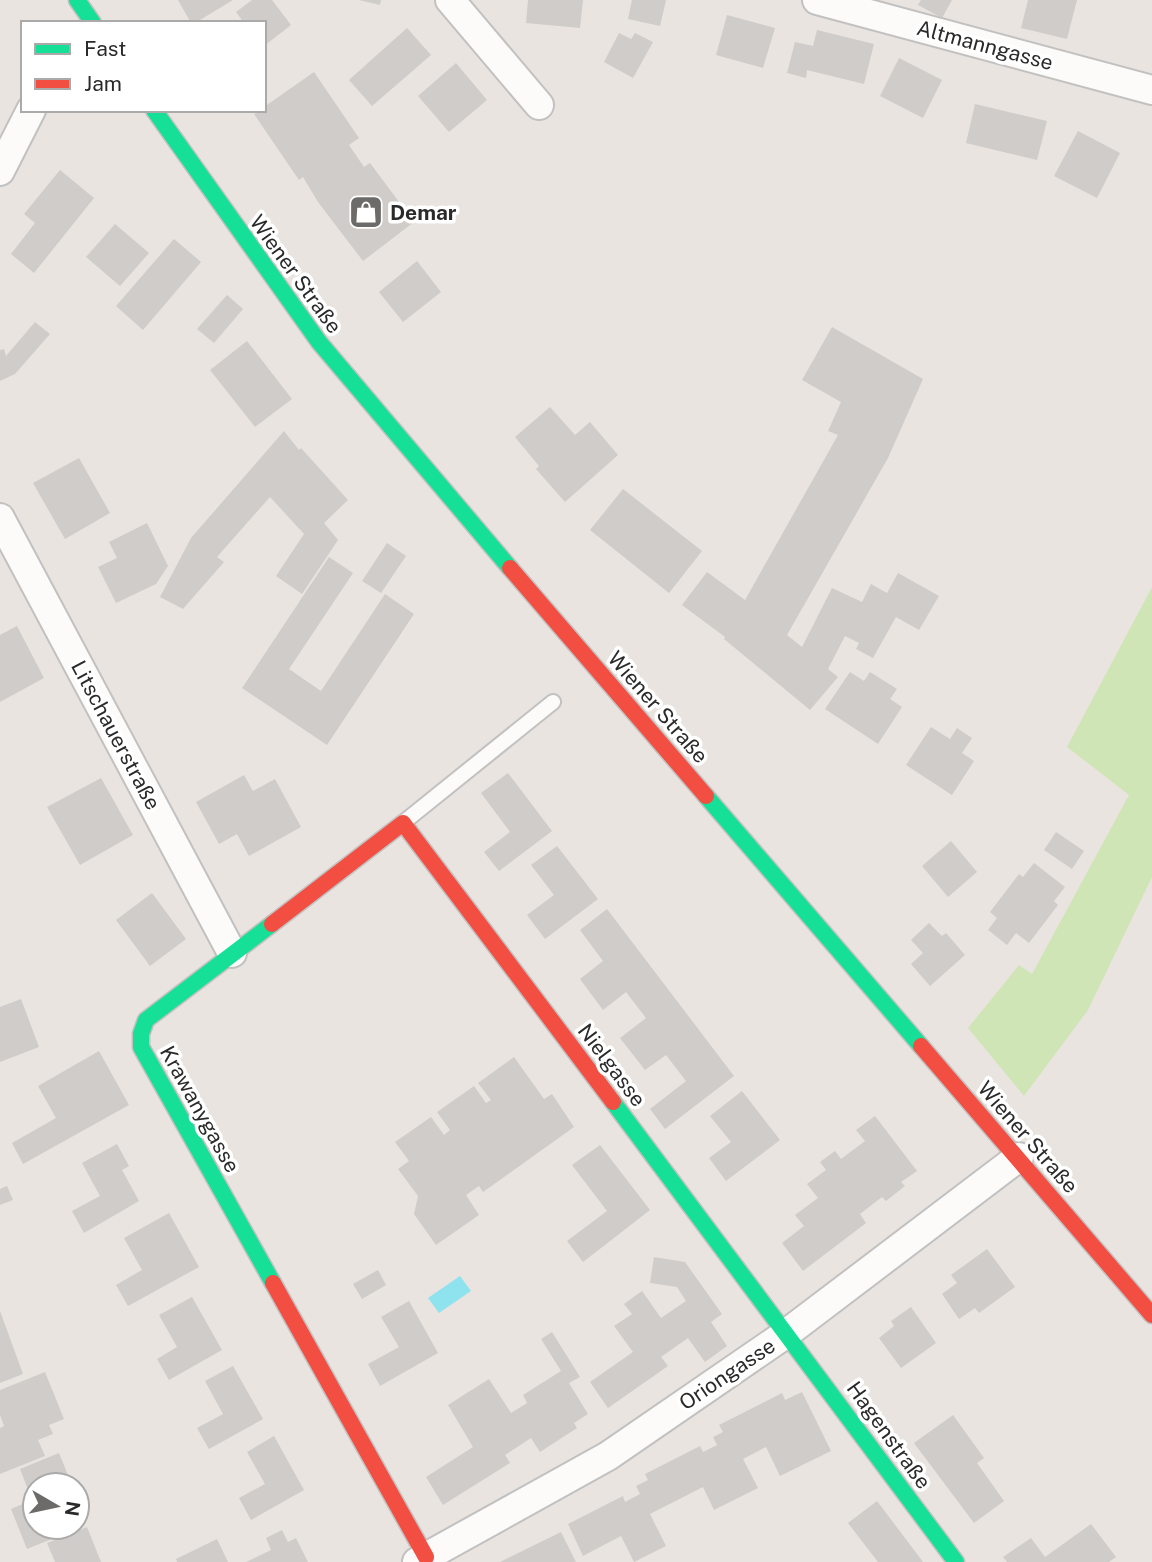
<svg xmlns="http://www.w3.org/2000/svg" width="1152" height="1562" viewBox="0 0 1152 1562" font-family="'Public Sans',sans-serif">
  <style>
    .green { fill: #d0e5b6 }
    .water { fill: #8fe3ee }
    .building { fill: #d0ccc9 }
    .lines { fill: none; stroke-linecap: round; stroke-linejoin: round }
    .lane-casing { stroke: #c2c1c1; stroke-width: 18 }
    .street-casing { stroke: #c2c1c1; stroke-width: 32 }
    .fast-casing { stroke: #c2c1c1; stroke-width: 19 }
    .jam-casing { stroke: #c2c1c1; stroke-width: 19 }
    .lane { stroke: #fcfbfa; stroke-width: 14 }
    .street { stroke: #fcfbfa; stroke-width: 28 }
    .fast { stroke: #16e098; stroke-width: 16 }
    .jam { stroke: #f24e42; stroke-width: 16 }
    .labels { text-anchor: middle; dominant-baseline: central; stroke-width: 7; stroke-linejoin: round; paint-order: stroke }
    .street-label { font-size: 21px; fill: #2a2a2a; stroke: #fff }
    .poi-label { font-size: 21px; font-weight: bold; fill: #2a2a2a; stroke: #fff; text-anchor: start }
  </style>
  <rect width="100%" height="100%" fill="#e9e4df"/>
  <polygon class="green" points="1152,587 1152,877 1088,1010 1024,1096 968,1028 1019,965 1032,974 1129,795 1067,747"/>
  <polygon class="water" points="460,1276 471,1291 439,1313 428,1298"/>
  <g class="building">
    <polygon points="178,0 233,0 195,23 191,23"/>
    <polygon points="252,0 272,0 291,25 264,46 264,23 244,23 236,12"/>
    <polygon points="359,0 381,0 380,5"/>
    <polygon points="528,0 583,0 580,28 526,23"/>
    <polygon points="632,0 666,0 660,26 628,19"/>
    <polygon points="921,0 952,0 942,18 918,5"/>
    <polygon points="1028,0 1077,0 1067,39 1021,28"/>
    <polygon points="727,15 775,28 763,68 716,55"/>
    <polygon points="407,28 431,55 372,106 349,80"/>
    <polygon points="817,30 874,44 864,84 807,70 806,78 787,73 795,42 813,46"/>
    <polygon points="619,33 631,39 635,33 653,42 633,78 604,62"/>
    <polygon points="899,58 942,80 923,118 880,96"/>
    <polygon points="456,63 487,100 449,132 418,96"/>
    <polygon points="314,72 359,138 349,145 364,167 370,163 414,222 363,261 318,202 303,177 299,180 254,114 264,110 264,107"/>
    <polygon points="975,104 1047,121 1037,160 966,143"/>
    <polygon points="1078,131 1120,153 1097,198 1054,176"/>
    <polygon points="60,170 94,198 34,273 11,254 35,223 24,214"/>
    <polygon points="115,224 149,253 120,286 86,257"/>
    <polygon points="174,239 201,262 143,330 116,306"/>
    <polygon points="417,261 441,292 403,322 379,292"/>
    <polygon points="227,295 243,309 214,343 197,329"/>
    <polygon points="35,322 50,334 15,374 0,381 0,350 4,349 6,356"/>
    <polygon points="832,327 923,379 888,458 787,635 802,647 832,588 862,602 871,584 887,593 898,573 939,596 919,630 896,617 873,658 856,649 859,643 845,636 828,669 838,677 810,710 724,639 725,637 682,605 707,572 745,600 838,435 828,431 841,402 802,380"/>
    <polygon points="247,341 292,399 255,427 210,370"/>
    <polygon points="550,407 575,435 590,422 618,455 565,502 536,469 539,466 515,437"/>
    <polygon points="284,431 299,450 301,448 348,500 324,523 338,540 302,594 276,576 304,534 270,497 217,557 224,562 183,609 160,597 191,538"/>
    <polygon points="79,458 110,513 65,539 33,483"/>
    <polygon points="623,489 702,551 669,593 590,530"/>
    <polygon points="147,523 168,566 156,584 116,603 98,567 117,558 109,542"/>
    <polygon points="387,543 406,556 381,593 362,581"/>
    <polygon points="329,557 353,573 289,669 321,691 385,594 414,614 327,745 242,688"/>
    <polygon points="17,626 44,678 0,702 0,635"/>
    <polygon points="850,672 864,681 870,672 897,689 890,699 902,707 878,744 825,709"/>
    <polygon points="931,727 950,739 957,728 972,738 962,753 974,761 952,795 906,765"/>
    <polygon points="508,773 552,831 499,871 484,852 510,832 481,793"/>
    <polygon points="244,775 253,791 275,779 301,827 249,856 237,834 219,844 196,802"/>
    <polygon points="101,778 133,835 80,865 47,807"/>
    <polygon points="1056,832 1084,851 1072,869 1044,850"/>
    <polygon points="951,841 977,872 948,897 922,866"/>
    <polygon points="557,846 598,899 545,939 527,915 554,895 531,865"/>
    <polygon points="1034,863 1065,887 1054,901 1058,905 1029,943 1016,933 1007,945 988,930 997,918 990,912 1019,874 1023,877"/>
    <polygon points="152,893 186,939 150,966 116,920"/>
    <polygon points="607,909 734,1076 665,1129 650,1109 686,1081 666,1055 645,1070 620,1038 646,1018 626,992 603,1010 580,979 603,961 580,930"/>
    <polygon points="929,923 942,936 946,933 965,955 930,986 911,964 923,953 911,940"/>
    <polygon points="21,999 39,1047 0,1062 0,1007"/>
    <polygon points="99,1051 129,1105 23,1164 12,1143 56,1118 38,1086"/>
    <polygon points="514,1057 544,1099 552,1094 574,1127 483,1192 479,1186 466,1195 479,1215 436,1245 414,1214 418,1196 398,1169 409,1161 395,1142 431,1117 444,1135 450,1130 437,1112 474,1086 486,1103 491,1100 478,1083"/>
    <polygon points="742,1091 780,1140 726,1181 709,1158 731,1142 710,1116"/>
    <polygon points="875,1116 917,1171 901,1182 905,1186 886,1201 882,1197 860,1214 866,1223 803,1271 782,1243 804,1226 795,1215 818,1198 807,1184 826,1170 820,1162 835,1151 841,1159 865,1141 856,1130"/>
    <polygon points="117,1144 129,1166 122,1170 139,1201 84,1233 72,1211 100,1196 82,1163"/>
    <polygon points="600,1145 650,1210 583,1262 567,1241 607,1211 572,1165"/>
    <polygon points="7,1186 13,1200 0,1205 0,1189"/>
    <polygon points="169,1213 199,1267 128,1306 116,1285 142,1270 124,1238"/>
    <polygon points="987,1249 1015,1287 979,1313 975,1308 959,1319 942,1294 957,1283 951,1275"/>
    <polygon points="654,1257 685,1262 722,1314 711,1322 727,1346 705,1362 688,1338 661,1357 668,1366 608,1408 590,1382 633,1352 614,1326 632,1314 624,1304 642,1291 661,1318 686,1301 677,1287 650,1283"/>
    <polygon points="378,1270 386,1285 362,1299 353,1284"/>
    <polygon points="192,1297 222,1350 169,1380 157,1359 177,1347 159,1315"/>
    <polygon points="409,1301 438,1353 380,1386 368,1364 399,1347 381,1317"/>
    <polygon points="911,1307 936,1343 901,1368 879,1338 894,1326 891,1321"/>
    <polygon points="0,1311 23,1374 0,1383"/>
    <polygon points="552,1332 580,1377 569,1383 588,1414 574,1423 577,1428 540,1452 531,1438 505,1455 510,1463 443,1505 426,1477 473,1447 448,1405 489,1379 511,1413 527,1403 523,1395 561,1371 541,1339"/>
    <polygon points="233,1366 263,1419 209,1449 197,1428 223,1414 205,1381"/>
    <polygon points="45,1372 64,1419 49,1425 53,1434 38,1440 45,1456 0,1474 0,1428 4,1426 0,1415 0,1390"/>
    <polygon points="802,1392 831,1451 780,1476 766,1447 743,1459 758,1488 714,1510 703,1487 650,1514 666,1546 634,1562 621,1536 583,1556 568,1524 623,1496 625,1502 640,1494 636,1486 648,1480 645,1474 700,1446 703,1452 717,1445 713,1437 723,1432 719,1425 782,1393 785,1400"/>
    <polygon points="953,1415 984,1458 977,1463 1004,1501 974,1523 914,1443"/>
    <polygon points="274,1436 304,1490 251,1520 239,1498 265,1484 247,1452"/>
    <polygon points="59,1453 72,1485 35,1485 35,1527 70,1527 72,1531 27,1549 11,1509 32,1500 20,1469"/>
    <polygon points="877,1501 911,1546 923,1562 878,1562 848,1523"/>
    <polygon points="1091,1524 1116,1557 1109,1562 1007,1562 1003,1557 1031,1538 1045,1557"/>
    <polygon points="87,1527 101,1562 55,1562 47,1543"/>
    <polygon points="282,1530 288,1542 296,1538 308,1562 246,1562 271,1550 266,1538"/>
    <polygon points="561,1532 576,1562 500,1562"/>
    <polygon points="217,1539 228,1562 177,1562 176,1559"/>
  </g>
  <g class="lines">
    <g class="lane-casing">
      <polyline id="lane" points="404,822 553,702"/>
    </g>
    <g class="street-casing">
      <g id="street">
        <polyline points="450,0 539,105"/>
        <polyline points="817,0 1152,90"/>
        <polyline points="0,171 31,110"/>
        <polyline points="0,518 232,953"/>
        <polyline points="417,1562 608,1456 787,1333 1019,1157"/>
      </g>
    </g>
    <g class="fast-casing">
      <g id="fast">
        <polyline points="77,0 93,23"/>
        <polyline points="154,110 319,342 510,568"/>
        <polyline points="706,796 921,1046"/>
        <polyline points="272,924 146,1020 141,1034 141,1047 273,1283"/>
        <polyline points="613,1102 956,1562"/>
      </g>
    </g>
    <g class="jam-casing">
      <g id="jam">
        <polyline points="510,568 706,796"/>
        <polyline points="272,924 403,823 613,1102"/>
        <polyline points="921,1046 1152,1315"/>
        <polyline points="273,1283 426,1557"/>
      </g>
    </g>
    <use href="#lane" class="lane"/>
    <use href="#street" class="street"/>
    <use href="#fast" class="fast"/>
    <use href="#jam" class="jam"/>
  </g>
  <defs>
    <g id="shop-square" transform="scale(1.75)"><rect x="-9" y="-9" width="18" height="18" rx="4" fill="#6d6b69" stroke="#fff"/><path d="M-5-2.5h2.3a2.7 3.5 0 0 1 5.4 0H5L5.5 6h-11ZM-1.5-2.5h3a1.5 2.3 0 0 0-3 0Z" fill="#fff"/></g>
  </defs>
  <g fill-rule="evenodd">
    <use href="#shop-square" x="366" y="212"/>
  </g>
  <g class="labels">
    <g class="street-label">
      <text transform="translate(985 45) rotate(15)">Altmanngasse</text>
      <text transform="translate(296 274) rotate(54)">Wiener Straße</text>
      <text transform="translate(658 707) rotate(49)">Wiener Straße</text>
      <text transform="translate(116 735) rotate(62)">Litschauerstraße</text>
      <text transform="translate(612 1065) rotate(53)">Nielgasse</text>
      <text transform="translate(200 1109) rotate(61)">Krawanygasse</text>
      <text transform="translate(1028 1137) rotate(49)">Wiener Straße</text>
      <text transform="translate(727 1374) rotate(-34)">Oriongasse</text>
      <text transform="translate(889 1435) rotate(54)">Hagenstraße</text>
    </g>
    <g class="poi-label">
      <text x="390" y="212">Demar</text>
    </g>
  </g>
  <rect x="21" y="21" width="245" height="91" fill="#ffffff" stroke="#aaaaaa" stroke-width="2"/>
  <rect x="35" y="44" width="35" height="10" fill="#16e098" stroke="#aaaaaa" stroke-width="2"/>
  <text x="84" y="56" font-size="21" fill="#2a2a2a">Fast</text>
  <rect x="35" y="79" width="35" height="10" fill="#f24e42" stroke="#aaaaaa" stroke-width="2"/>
  <text x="84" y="91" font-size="21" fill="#2a2a2a">Jam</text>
  <g transform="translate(56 1506) rotate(99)"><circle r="33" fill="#ffffff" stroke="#aaaaaa" stroke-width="2"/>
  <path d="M0-5L12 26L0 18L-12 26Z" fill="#6d6b69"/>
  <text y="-10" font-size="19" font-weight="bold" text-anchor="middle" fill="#2a2a2a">N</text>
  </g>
</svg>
